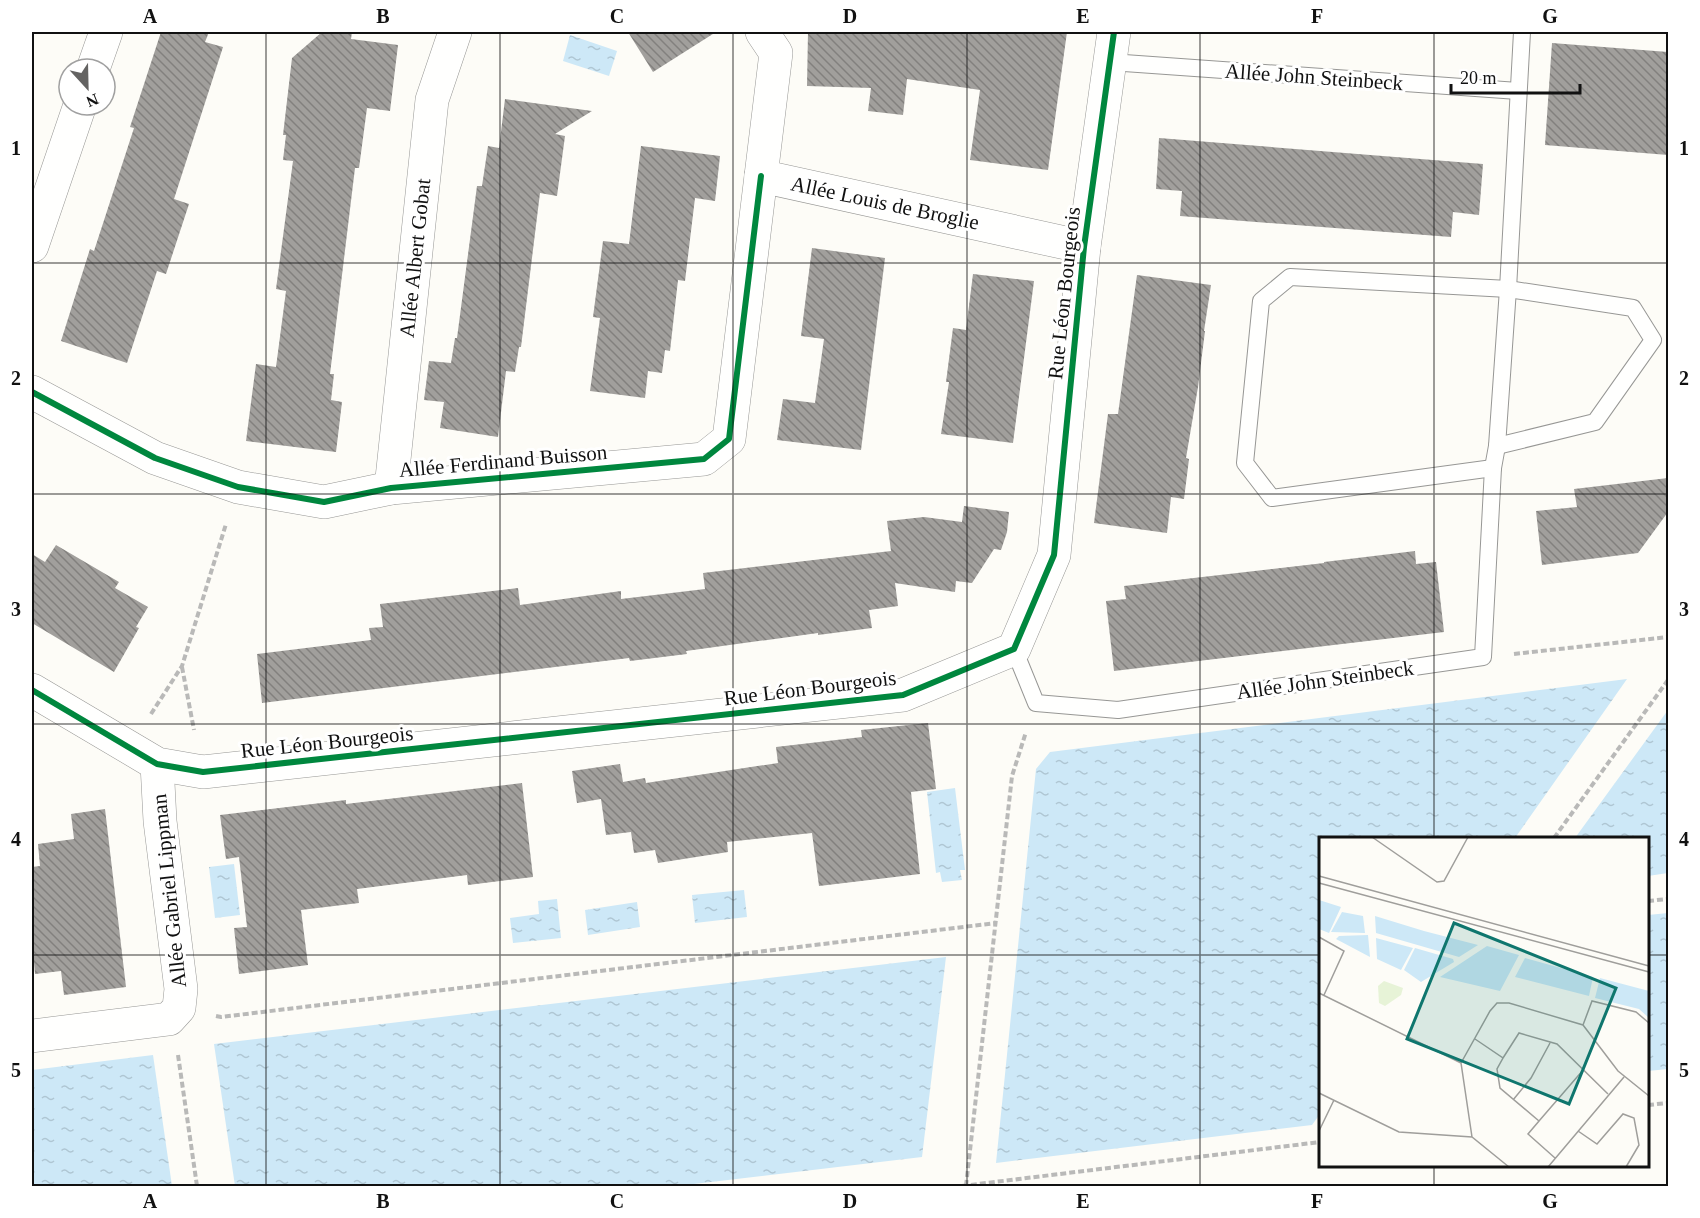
<svg xmlns="http://www.w3.org/2000/svg" width="1700" height="1218" viewBox="0 0 1700 1218" font-family="'Times New Roman',serif">
  <style>
    .water { fill: url(#water-ripples) }
    .building { fill: url(#building-back-hatch) }
    .lines { fill: none; stroke-linecap: round; stroke-linejoin: round }
    .lane-casing { stroke: #979795; stroke-width: 18 }
    .street-casing { stroke: #979795; stroke-width: 34 }
    .path { stroke: #b9b9b8; stroke-width: 4; stroke-dasharray: 6 3; stroke-linecap: butt }
    .lane { stroke: #fffffe; stroke-width: 16 }
    .street { stroke: #fffffe; stroke-width: 33 }
    .cycleway-casing { stroke: #fff; stroke-width: 10 }
    .cycleway { stroke: #00873e; stroke-width: 6 }
    .grid { fill: none; stroke: #111; stroke-width: 1.5; stroke-opacity: 0.55 }
    .labels { text-anchor: middle; dominant-baseline: central; stroke-width: 6; stroke-linejoin: round; paint-order: stroke }
    .street-label { font-size: 21px; fill: #111; stroke: #fff }
    .inset-road { fill: none; stroke: #9f9e9b; stroke-width: 1.5 }
    .view { fill: #0f766e; fill-opacity: 0.15; stroke: #0f766e; stroke-width: 3 }
    .inset-edge { fill: none; stroke: #111; stroke-width: 3 }
    .neatline { fill: none; stroke: #111; stroke-width: 2 }
    .grid-label { font-size: 20px; text-anchor: middle; font-weight: bold; fill: #111 }
  </style>
  <defs>
    <pattern id="water-ripples" width="26" height="14" patternUnits="userSpaceOnUse" patternTransform="scale(1.5)"><rect width="26" height="14" fill="#cde8f7"/><path d="M2 4q2-2 4 0t4 0M15 11q2-2 4 0t4 0" fill="none" stroke="#afc6d3"/></pattern>
    <pattern id="building-back-hatch" width="6" height="6" patternUnits="userSpaceOnUse" patternTransform="scale(1.5)"><rect width="6" height="6" fill="#a19f9c"/><path d="M-1 5l2 2M0 0l6 6M5-1l2 2" fill="none" stroke="#82807e"/></pattern>
  </defs>
  <rect width="100%" height="100%" fill="#fdfcf7"/>
  <g class="water">
    <polygon points="570,35 617,51 609,76 563,61"/>
    <polygon points="1627,679 1515,838 1320,838 1320,1114 1312,1125 996,1163 1036,769 1050,752"/>
    <polygon points="1668,710 1668,873 1648,876 1648,838 1575,838"/>
    <polygon points="955,788 965,870 960,870 962,880 942,882 940,872 936,873 927,792"/>
    <polygon points="234,864 240,915 215,918 209,867"/>
    <polygon points="744,890 747,917 695,923 692,895"/>
    <polygon points="557,899 561,938 513,943 510,918 539,914 538,901"/>
    <polygon points="637,902 640,927 588,935 585,910"/>
    <polygon points="1668,913 1668,1069 1648,1071 1648,915"/>
    <polygon points="946,957 922,1157 677,1186 235,1186 214,1044"/>
    <polygon points="153,1055 172,1186 32,1186 32,1070"/>
  </g>
  <g class="building">
    <polygon points="161,32 209,32 205,42 223,47 174,199 189,204 166,274 157,271 127,363 61,341 90,249 94,251 134,128 130,127"/>
    <polygon points="322,32 352,32 351,39 398,45 390,111 367,108 359,168 355,168 330,374 334,374 331,400 342,402 336,452 246,441 256,364 276,367 286,291 276,289 293,161 283,160 286,135 283,135 292,58"/>
    <polygon points="628,32 716,32 653,72"/>
    <polygon points="808,32 1067,32 1048,170 970,160 980,90 907,79 903,115 868,111 871,88 807,86"/>
    <polygon points="1552,43 1668,52 1668,155 1545,145"/>
    <polygon points="505,99 592,111 555,134 565,136 557,196 540,193 521,347 519,347 515,372 506,371 498,437 440,428 444,402 424,400 429,361 451,363 455,338 457,338 477,186 482,186 488,146 499,148"/>
    <polygon points="1159,138 1483,164 1479,215 1453,212 1451,237 1180,216 1182,191 1156,189"/>
    <polygon points="641,146 720,156 715,201 695,198 685,281 678,280 670,351 665,350 662,373 648,371 645,398 590,391 600,318 593,317 603,241 629,244"/>
    <polygon points="812,248 885,258 861,450 777,440 783,399 815,403 824,339 801,336"/>
    <polygon points="973,274 1034,281 1013,443 941,434 949,382 946,382 953,328 966,330"/>
    <polygon points="1137,275 1211,285 1204,331 1205,331 1198,387 1186,458 1189,459 1184,499 1171,497 1167,533 1094,523 1108,414 1118,414"/>
    <polygon points="1668,478 1668,512 1638,553 1542,565 1536,511 1577,507 1574,489"/>
    <polygon points="964,506 1009,512 1007,532 1001,550 994,549 972,583 956,581 955,592 895,583 898,606 869,610 872,628 818,635 818,633 686,651 687,654 630,661 629,658 262,703 257,654 371,640 369,628 383,627 380,604 518,588 520,605 621,591 621,599 705,589 703,573 891,551 887,521 924,517 962,522"/>
    <polygon points="56,545 119,582 115,588 148,607 136,627 139,628 114,672 32,623 32,554 45,562"/>
    <polygon points="1415,551 1416,564 1436,562 1444,632 1114,671 1106,601 1126,599 1124,586 1324,563 1324,562"/>
    <polygon points="928,723 936,789 911,792 920,874 819,886 812,833 727,842 728,852 658,863 655,850 634,853 631,832 606,835 601,799 577,803 572,771 620,764 623,782 645,778 646,783 778,763 776,747 862,737 861,730"/>
    <polygon points="522,783 533,877 468,885 467,875 357,889 359,903 301,910 308,965 239,974 234,928 247,927 239,857 226,859 220,815 346,800 346,804"/>
    <polygon points="105,809 126,987 64,995 61,971 35,974 32,940 32,867 40,866 38,844 74,839 71,814"/>
  </g>
  <g class="lines">
    <g class="lane-casing">
      <g id="lane">
        <polyline points="1110,62 1518,91"/>
        <polyline points="1493,468 1272,498 1245,463 1261,301 1290,277 1508,289 1633,308 1653,340 1595,422 1497,446"/>
        <polyline points="1014,649 1036,703 1118,710 1483,657 1493,468 1497,446 1508,289 1522,32"/>
      </g>
    </g>
    <g class="street-casing">
      <g id="street">
        <polyline points="762,32 776,53 761,176 1084,247"/>
        <polyline points="93,69 106,32"/>
        <polyline points="32,246 80,105"/>
        <polyline points="32,392 155,458 238,487 324,502 391,488 704,459 729,439 761,176"/>
        <polyline points="391,488 432,100 455,32"/>
        <polyline points="32,690 157,764 203,772 903,695 1014,649 1054,555 1084,247 1114,32"/>
        <polyline points="32,1036 169,1019 179,1008 181,989 160,821 157,764"/>
      </g>
    </g>
    <g class="path">
      <polyline points="1514,654 1668,637"/>
      <polyline points="182,667 194,730"/>
      <polyline points="151,714 182,666 226,524"/>
      <polyline points="1554,838 1668,680"/>
      <polyline points="1648,901 1668,899"/>
      <polyline points="216,1016 221,1017 996,923"/>
      <polyline points="178,1055 197,1186"/>
      <polyline points="1648,1105 1668,1103"/>
      <polyline points="962,1186 1320,1142"/>
      <polyline points="966,1186 1012,776 1026,732"/>
    </g>
    <use href="#lane" class="lane"/>
    <use href="#street" class="street"/>
    <g class="cycleway-casing">
      <g id="cycleway">
        <polyline points="32,392 155,458 238,487 324,502 391,488 704,459 729,439 761,176"/>
        <polyline points="32,690 157,764 203,772 903,695 1014,649 1054,555 1084,247 1114,32"/>
      </g>
    </g>
    <use href="#cycleway" class="cycleway"/>
  </g>
  <path class="grid" d="M266,32V1186M500,32V1186M733,32V1186M967,32V1186M1200,32V1186M1434,32V838M32,263H1668M32,494H1668M32,724H1668M32,955H1320M1648,955H1668M1434,1166V1186"/>
  <g class="labels">
    <g class="street-label">
      <text transform="translate(1314 77) rotate(4)">Allée John Steinbeck</text>
      <text transform="translate(885 203) rotate(12)">Allée Louis de Broglie</text>
      <text transform="translate(415 258) rotate(-84)">Allée Albert Gobat</text>
      <text transform="translate(1064 293) rotate(-84)">Rue Léon Bourgeois</text>
      <text transform="translate(503 461) rotate(-5)">Allée Ferdinand Buisson</text>
      <text transform="translate(1325 680) rotate(-8)">Allée John Steinbeck</text>
      <text transform="translate(810 688) rotate(-7)">Rue Léon Bourgeois</text>
      <text transform="translate(327 742) rotate(-6)">Rue Léon Bourgeois</text>
      <text transform="translate(169 891) rotate(-96)">Allée Gabriel Lippman</text>
    </g>
  </g>
  <g transform="translate(1319 837)">
    <rect width="330" height="330" fill="#fdfcf7"/>
    <path d="M65,144L84,151L82,158L66,169L60,166L59,149Z" fill="#e7f3d7"/>
    <path d="M0,63L22,70L10,96L0,92ZM23,75L44,79L46,96L12,95ZM56,79L105,94L159,108L140,120L57,96ZM49,98L51,120L17,102L20,99ZM57,101L94,111L82,133L58,122ZM168,109L200,118L181,154L121,140ZM96,111L134,122L135,125L102,145L85,133ZM206,121L274,140L270,159L196,140ZM281,141L330,154V181L320,172L276,161Z" fill="#cde8f7"/>
    <path class="inset-road" d="M53,0L118,45L125,44L149,0M0,39L330,129M0,46L330,135M0,100L25,114L5,158M0,156L142,226L153,300M264,188L273,164L317,175L330,186M156,202L184,221L178,232L181,251L220,284L209,297L236,321M184,221L200,196L238,207L289,257M142,226L171,174L178,166H190L264,188L299,234L330,259M0,256L80,295L153,300L190,330M194,263L212,241L231,206M220,284L265,232M0,294L15,263M259,294L278,307L304,277L315,281L320,308L307,330M229,330L305,240"/>
    <path class="view" d="M135,86L297,151L250,267L88,202Z"/>
    <rect width="330" height="330" class="inset-edge"/>
  </g>
  <rect width="1700" height="1218" fill="none" stroke="#ffffff" stroke-width="66"/>
  <g transform="translate(87 87) rotate(158)"><circle r="28" fill="#ffffff" stroke="#a0a0a0" stroke-width="1.5"/>
  <path d="M0-4.5L10 22L0 15L-10 22Z" fill="#646362"/>
  <text y="-9" font-size="16" font-weight="bold" text-anchor="middle" fill="#111111">N</text>
  </g>
  <path d="M1451 84v9h129v-9" fill="none" stroke="#111111" stroke-width="3"/>
  <text x="1460" y="84" font-size="18" fill="#111111" stroke="#ffffff" stroke-width="4.5" paint-order="stroke">20 m</text>
  <rect x="33" y="33" width="1634" height="1152" class="neatline"/>
  <g class="grid-label">
    <text x="150" y="23">A</text>
    <text x="383" y="23">B</text>
    <text x="617" y="23">C</text>
    <text x="850" y="23">D</text>
    <text x="1083" y="23">E</text>
    <text x="1317" y="23">F</text>
    <text x="1550" y="23">G</text>
    <text x="16" y="155">1</text>
    <text x="1684" y="155">1</text>
    <text x="16" y="385">2</text>
    <text x="1684" y="385">2</text>
    <text x="16" y="616">3</text>
    <text x="1684" y="616">3</text>
    <text x="16" y="846">4</text>
    <text x="1684" y="846">4</text>
    <text x="16" y="1077">5</text>
    <text x="1684" y="1077">5</text>
    <text x="150" y="1208">A</text>
    <text x="383" y="1208">B</text>
    <text x="617" y="1208">C</text>
    <text x="850" y="1208">D</text>
    <text x="1083" y="1208">E</text>
    <text x="1317" y="1208">F</text>
    <text x="1550" y="1208">G</text>
  </g>
</svg>
